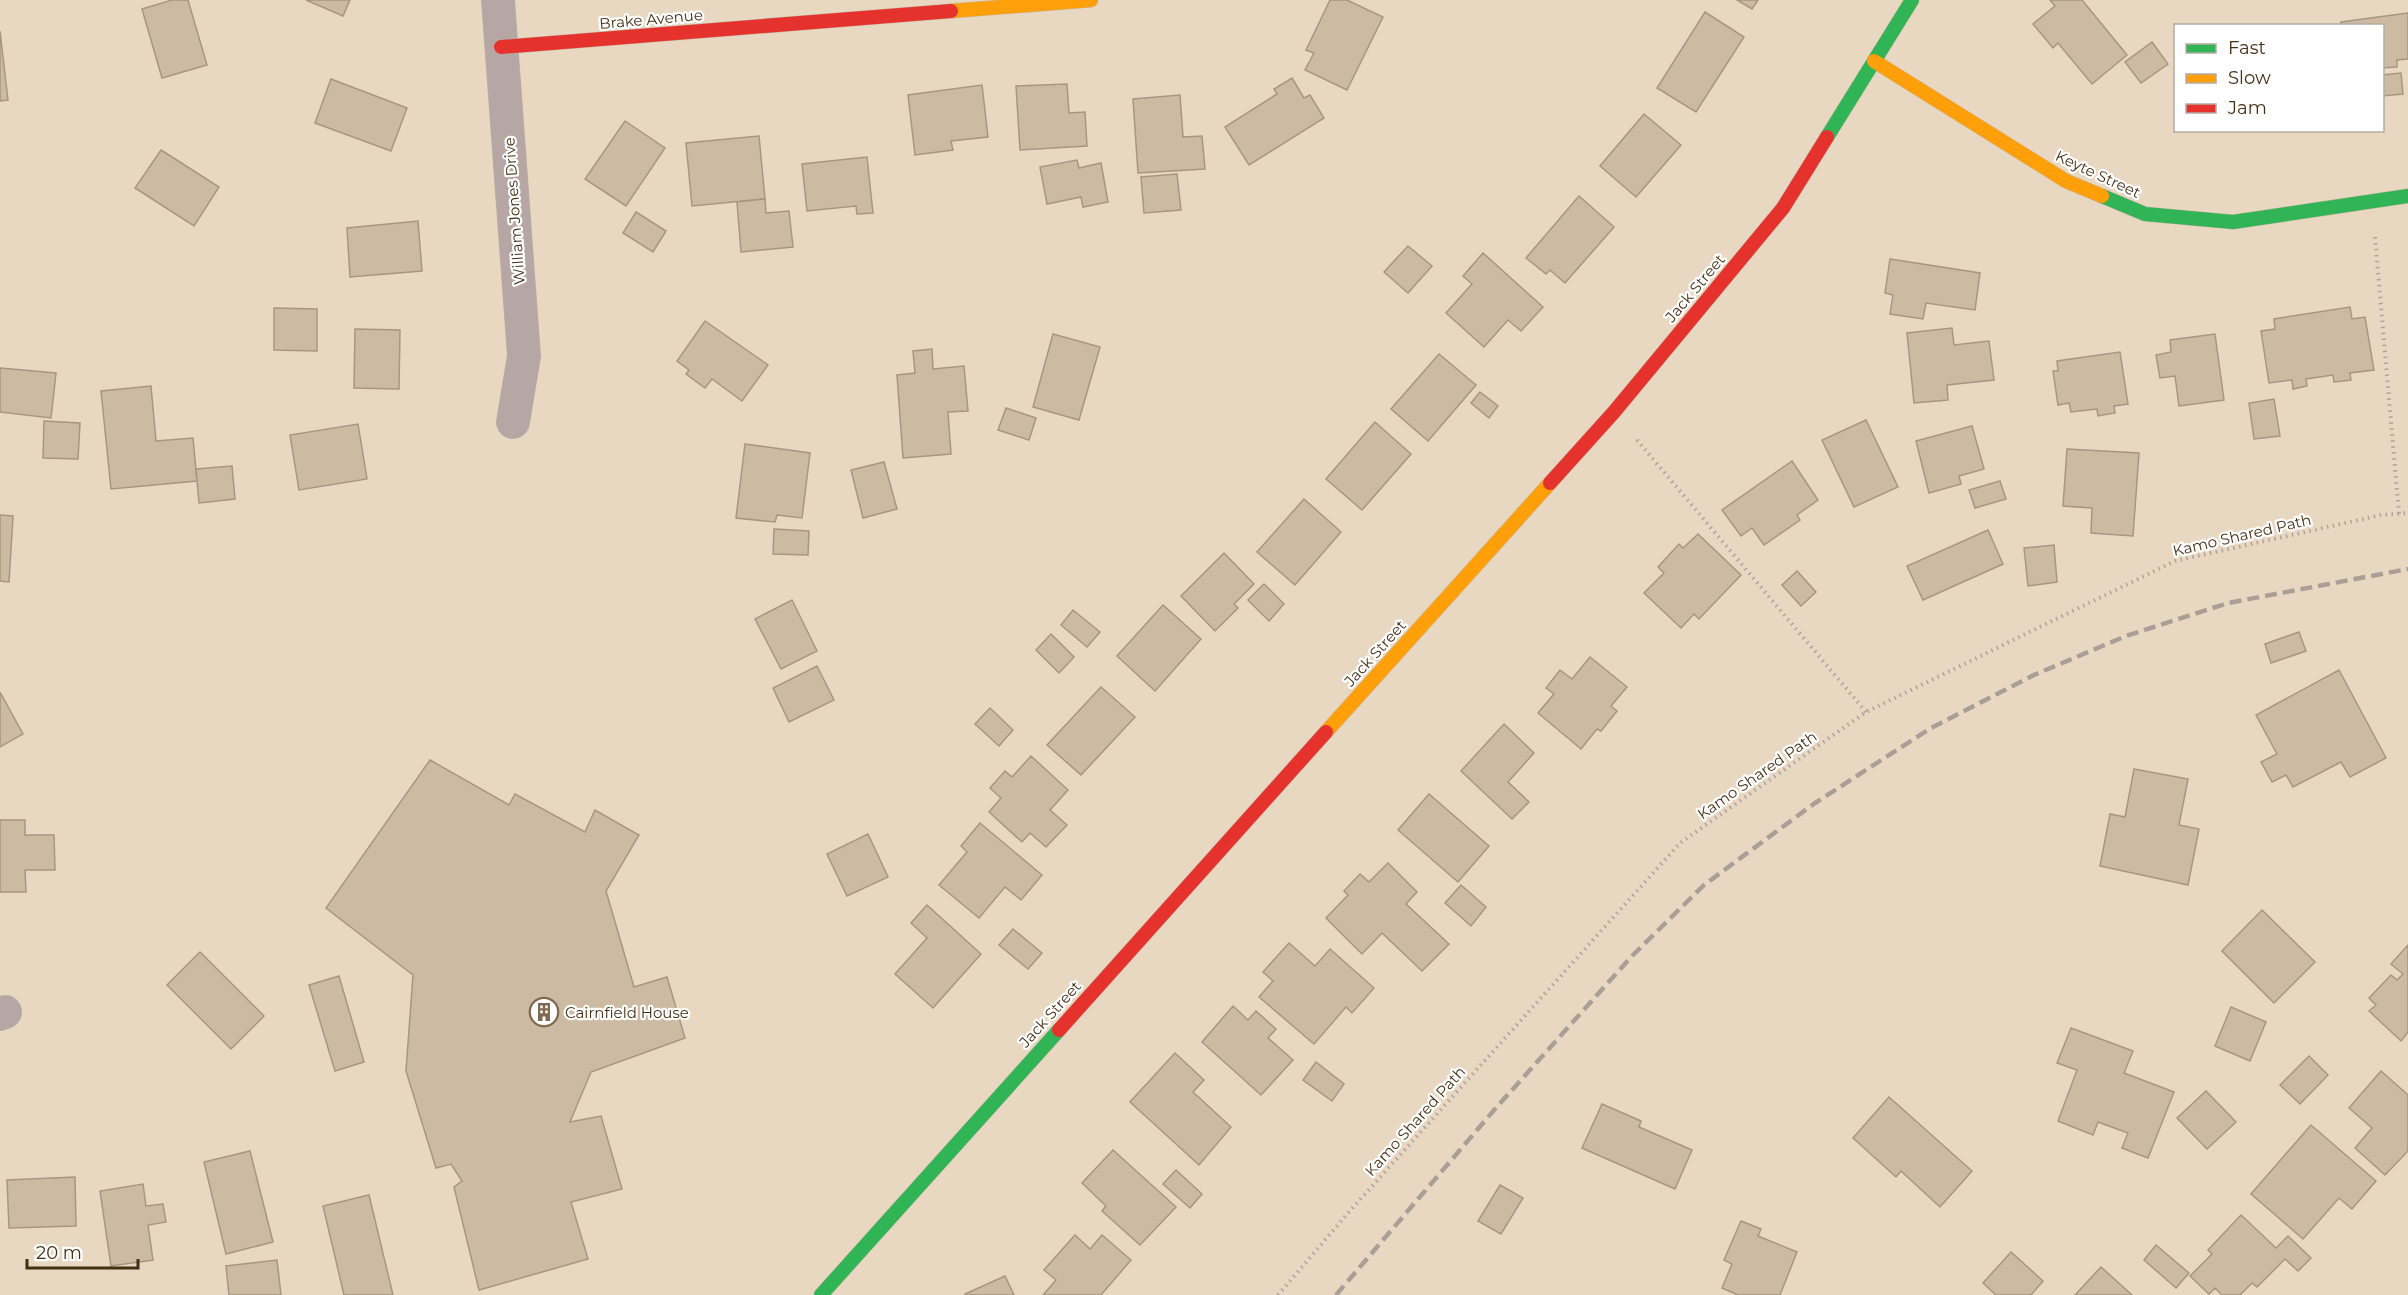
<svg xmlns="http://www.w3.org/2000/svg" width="2408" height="1295" viewBox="0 0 2408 1295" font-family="Montserrat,sans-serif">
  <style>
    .building { fill: #cdbaa2; stroke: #a89780; stroke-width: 1.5 }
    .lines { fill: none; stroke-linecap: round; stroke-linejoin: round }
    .street-casing { stroke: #c4b5a1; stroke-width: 34 }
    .fast-casing { stroke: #c4b5a1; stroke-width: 15 }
    .slow-casing { stroke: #c4b5a1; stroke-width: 15 }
    .jam-casing { stroke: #c4b5a1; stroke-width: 15 }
    .path { stroke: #b1a39c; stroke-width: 4; stroke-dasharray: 1.5 4.5; stroke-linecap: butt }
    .street { stroke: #b6a7a4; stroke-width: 33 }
    .fast { stroke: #30b455; stroke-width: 14 }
    .slow { stroke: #ff9f0a; stroke-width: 14 }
    .jam { stroke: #e5322d; stroke-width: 14 }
    .rail { stroke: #ac9e96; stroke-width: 4.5; stroke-dasharray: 12 6; stroke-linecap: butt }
    .labels { text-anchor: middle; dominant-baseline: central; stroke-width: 4.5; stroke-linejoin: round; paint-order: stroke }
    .street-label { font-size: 15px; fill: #452f13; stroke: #fff }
    .poi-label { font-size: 15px; fill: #452f13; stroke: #fff; text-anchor: start }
  </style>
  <rect width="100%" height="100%" fill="#e8d7c1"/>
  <g class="building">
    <polygon points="172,0 188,0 207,65 162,78 142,9"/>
    <polygon points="306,0 350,0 343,16"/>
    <polygon points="1330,0 1347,0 1383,17 1347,90 1305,70 1314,53 1306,50"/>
    <polygon points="1737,0 1758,0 1752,9"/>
    <polygon points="2050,0 2082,0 2127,55 2092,84 2058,43 2053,48 2033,24 2055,6"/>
    <polygon points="1705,12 1744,37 1696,112 1657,88"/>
    <polygon points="2408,13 2408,59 2397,60 2397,67 2382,68 2382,26 2340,26 2341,22"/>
    <polygon points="0,31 8,100 0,101"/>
    <polygon points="2152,42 2168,64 2141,83 2125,62"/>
    <polygon points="2401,73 2403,94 2382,96 2382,75"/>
    <polygon points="1292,78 1304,98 1310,95 1324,118 1249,165 1225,127 1277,94 1274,89"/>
    <polygon points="331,79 407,108 391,151 315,123"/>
    <polygon points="1067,84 1069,113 1085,112 1087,146 1020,150 1016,86"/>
    <polygon points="982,85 988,137 951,141 953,150 915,155 908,95"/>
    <polygon points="1180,95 1183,137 1202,136 1205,169 1138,173 1133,99"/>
    <polygon points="1644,114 1681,145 1636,197 1600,166"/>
    <polygon points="625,121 665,148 626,206 585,179"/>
    <polygon points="759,136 765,199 692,206 686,143"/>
    <polygon points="161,150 219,187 194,226 135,188"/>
    <polygon points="867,157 873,213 857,214 856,206 807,211 802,164"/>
    <polygon points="1077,160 1079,168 1101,163 1108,202 1083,207 1081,197 1047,204 1040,167"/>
    <polygon points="1177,174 1181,210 1144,213 1141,177"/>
    <polygon points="1579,196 1614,227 1565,283 1550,270 1546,274 1526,258"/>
    <polygon points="765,199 766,213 789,211 793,247 741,252 737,202"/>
    <polygon points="636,212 666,231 653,252 623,233"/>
    <polygon points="418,221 422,271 350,277 347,228"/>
    <polygon points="1408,246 1432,266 1408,293 1384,272"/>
    <polygon points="1483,253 1543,307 1521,331 1508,320 1484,347 1446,313 1472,284 1463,276"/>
    <polygon points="1890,259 1980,273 1975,310 1926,303 1923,319 1890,314 1893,295 1885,293"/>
    <polygon points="2350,307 2352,319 2365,317 2374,370 2350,373 2351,380 2334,382 2333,375 2306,379 2307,386 2293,389 2292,380 2269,383 2261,331 2275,329 2274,319"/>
    <polygon points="274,308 317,309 317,351 274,350"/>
    <polygon points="705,321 768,365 742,401 712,379 705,388 686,374 689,370 677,361"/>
    <polygon points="1952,328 1954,345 1989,341 1994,380 1947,385 1948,400 1914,403 1907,333"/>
    <polygon points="355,329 400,330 399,389 354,388"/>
    <polygon points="1053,334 1100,347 1079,420 1033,407"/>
    <polygon points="2215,334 2224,400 2179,406 2175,376 2160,378 2156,355 2171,352 2170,340"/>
    <polygon points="932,349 933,369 964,366 968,411 948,412 951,454 903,458 897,375 915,373 913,351"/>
    <polygon points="2120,352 2128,404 2114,406 2115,413 2098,416 2097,409 2071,412 2069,403 2058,405 2053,371 2058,371 2057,361"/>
    <polygon points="1439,354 1476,385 1428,441 1391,409"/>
    <polygon points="0,368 56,373 51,418 0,412"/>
    <polygon points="151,386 156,441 193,438 197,481 111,489 101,391"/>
    <polygon points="1480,392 1498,406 1489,418 1471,403"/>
    <polygon points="2274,399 2280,436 2254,439 2249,403"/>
    <polygon points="1006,408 1036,418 1029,440 998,430"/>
    <polygon points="1866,420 1898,487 1854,507 1822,440"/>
    <polygon points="44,421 80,423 78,459 43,458"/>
    <polygon points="1375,422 1411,454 1362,510 1326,479"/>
    <polygon points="358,424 367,479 299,490 290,435"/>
    <polygon points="1972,426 1984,469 1959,476 1961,484 1929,493 1916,441"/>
    <polygon points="745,444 810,453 802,518 777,515 775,522 736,518"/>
    <polygon points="2067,449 2139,453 2133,536 2091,533 2092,508 2063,506"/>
    <polygon points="1792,461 1818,500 1797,515 1800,520 1764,545 1752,528 1741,536 1722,510"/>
    <polygon points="884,462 897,509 863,518 851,470"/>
    <polygon points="232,466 235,499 199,503 196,469"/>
    <polygon points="2000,481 2006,499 1975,508 1969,490"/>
    <polygon points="1304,499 1341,532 1295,585 1257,552"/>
    <polygon points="0,515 13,516 9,582 0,581"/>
    <polygon points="774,529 809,531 808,555 773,554"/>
    <polygon points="1988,530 2003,564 1923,600 1907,566"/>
    <polygon points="1698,534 1741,575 1699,619 1694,614 1681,628 1644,593 1664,573 1658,567 1679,544 1683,548"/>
    <polygon points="2054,545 2057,582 2028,586 2024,548"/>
    <polygon points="1224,553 1254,584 1234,604 1238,608 1215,631 1181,596"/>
    <polygon points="1797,571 1816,592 1801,606 1782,585"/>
    <polygon points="1264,584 1284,604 1269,621 1248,600"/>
    <polygon points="792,600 817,651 781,669 755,619"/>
    <polygon points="1163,605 1201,639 1155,691 1117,656"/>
    <polygon points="1073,610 1100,632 1087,647 1061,625"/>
    <polygon points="2299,632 2306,651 2271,663 2265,644"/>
    <polygon points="1051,634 1074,657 1059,673 1036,650"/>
    <polygon points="1590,657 1627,687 1611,706 1617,711 1601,731 1597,729 1581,749 1538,713 1554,694 1546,688 1560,670 1572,679"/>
    <polygon points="817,666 834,700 789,722 773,688"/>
    <polygon points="2339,670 2386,758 2350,777 2341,762 2293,787 2286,775 2272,782 2261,762 2277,754 2256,715"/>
    <polygon points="1101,687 1135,717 1081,775 1047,745"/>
    <polygon points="0,692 23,734 0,747"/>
    <polygon points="990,708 1013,730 999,746 975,724"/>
    <polygon points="1504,724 1534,753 1508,782 1529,802 1512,819 1461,771"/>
    <polygon points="1031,756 1068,790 1050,810 1067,825 1046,847 1030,833 1022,842 989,812 1001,798 990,788 1005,771 1012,777"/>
    <polygon points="430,760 509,805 515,794 585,832 595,810 639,835 606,891 634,987 667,977 685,1038 591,1072 570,1122 601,1116 622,1189 571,1202 588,1259 479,1290 454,1187 462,1181 451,1164 436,1168 406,1071 413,975 326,908"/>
    <polygon points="2134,769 2188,779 2179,825 2199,829 2188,885 2100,866 2110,814 2125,817"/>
    <polygon points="1429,794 1489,846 1458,882 1398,830"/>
    <polygon points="0,820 25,820 25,835 54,835 55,870 25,870 26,892 0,892"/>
    <polygon points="980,823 1042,875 1021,900 1005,887 979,918 939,885 967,852 961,846"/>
    <polygon points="868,834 888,877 847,896 827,854"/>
    <polygon points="1388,863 1417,892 1406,904 1449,944 1422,971 1382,933 1362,954 1326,918 1348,895 1344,891 1360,874 1369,882"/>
    <polygon points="1461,885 1486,907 1471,926 1445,903"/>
    <polygon points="927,905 981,954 933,1008 895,974 927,938 911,923"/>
    <polygon points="2262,910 2315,962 2274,1003 2222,951"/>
    <polygon points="1013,929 1042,953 1028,969 999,945"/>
    <polygon points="1289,943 1315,966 1330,949 1374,988 1352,1013 1346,1007 1314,1044 1259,997 1273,981 1263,972"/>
    <polygon points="2408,945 2408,1032 2401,1041 2369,1011 2376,1005 2369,998 2391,975 2397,980 2403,974 2391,964"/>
    <polygon points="200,952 264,1016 231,1049 167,985"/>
    <polygon points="339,976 364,1062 335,1071 309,985"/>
    <polygon points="1233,1006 1248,1020 1256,1011 1276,1029 1268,1038 1293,1060 1261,1095 1202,1042"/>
    <polygon points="2231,1007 2266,1022 2250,1061 2215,1046"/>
    <polygon points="2071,1028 2133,1051 2124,1073 2174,1092 2148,1158 2122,1148 2128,1133 2098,1122 2093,1135 2058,1121 2077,1070 2057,1063"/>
    <polygon points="1175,1053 1204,1080 1193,1092 1231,1127 1199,1165 1130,1102"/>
    <polygon points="2309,1056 2328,1075 2300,1104 2280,1085"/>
    <polygon points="1316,1062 1344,1084 1332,1101 1303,1080"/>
    <polygon points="2381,1071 2408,1095 2408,1151 2385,1175 2355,1148 2372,1128 2349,1108"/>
    <polygon points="2206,1091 2236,1122 2207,1149 2177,1118"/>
    <polygon points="1889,1097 1972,1171 1940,1207 1901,1171 1896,1177 1853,1138"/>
    <polygon points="1602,1104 1641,1121 1639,1127 1692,1150 1675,1189 1582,1148"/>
    <polygon points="2311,1125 2376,1181 2352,1209 2339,1198 2303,1239 2251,1194"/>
    <polygon points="1113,1150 1176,1207 1140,1245 1102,1211 1106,1206 1082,1183"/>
    <polygon points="250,1151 273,1242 226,1254 204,1162"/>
    <polygon points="1176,1170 1202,1194 1190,1208 1163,1184"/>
    <polygon points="75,1177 76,1226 9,1228 7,1180"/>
    <polygon points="143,1184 146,1206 163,1204 166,1222 148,1225 153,1260 111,1266 100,1191"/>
    <polygon points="1500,1185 1523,1198 1501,1234 1478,1221"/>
    <polygon points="369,1195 393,1295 344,1295 323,1206"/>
    <polygon points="2241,1215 2276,1248 2288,1236 2311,1258 2298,1271 2285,1259 2257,1287 2252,1283 2240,1295 2222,1295 2215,1288 2209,1294 2190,1276 2212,1254 2208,1250"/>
    <polygon points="1741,1221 1761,1229 1758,1236 1797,1252 1780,1295 1738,1295 1722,1288 1732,1264 1724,1260"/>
    <polygon points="1075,1235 1090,1249 1102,1235 1131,1260 1101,1295 1043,1295 1056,1280 1044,1270"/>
    <polygon points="2156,1245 2189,1273 2176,1288 2144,1260"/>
    <polygon points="2011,1252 2043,1281 2031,1295 1996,1295 1983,1283"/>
    <polygon points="277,1260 281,1295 229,1295 226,1266"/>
    <polygon points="2101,1267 2132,1295 2075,1295"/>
    <polygon points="1005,1276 1014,1295 966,1295 965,1294"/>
  </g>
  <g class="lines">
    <g class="street-casing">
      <g id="street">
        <polyline points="498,0 524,356 513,422"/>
        <polyline points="0,1014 5,1012"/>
      </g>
    </g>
    <g class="fast-casing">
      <g id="fast">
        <polyline points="1827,137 1912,0"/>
        <polyline points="2102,196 2145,214 2233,222 2408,196"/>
        <polyline points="821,1295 1059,1030"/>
      </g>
    </g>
    <g class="slow-casing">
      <g id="slow">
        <polyline points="951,11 1091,0"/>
        <polyline points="1874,61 2066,181 2102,196"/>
        <polyline points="1326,732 1550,483"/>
      </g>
    </g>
    <g class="jam-casing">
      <g id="jam">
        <polyline points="501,47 951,11"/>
        <polyline points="1550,483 1614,412 1783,208 1827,137"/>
        <polyline points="1059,1030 1326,732"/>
      </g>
    </g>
    <g class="path">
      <polyline points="2375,237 2399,514"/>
      <polyline points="1637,440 1866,712"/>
      <polyline points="1278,1295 1349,1212 1680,843 1866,712 2175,561 2381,515 2408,513"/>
    </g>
    <use href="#street" class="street"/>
    <use href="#fast" class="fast"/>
    <use href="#slow" class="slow"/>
    <use href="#jam" class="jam"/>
    <polyline class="rail" points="1336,1295 1495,1109 1632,956 1704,885 1815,803 1931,728 2034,675 2126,636 2228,603 2408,569"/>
  </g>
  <defs>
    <g id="building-ring" transform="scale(1.5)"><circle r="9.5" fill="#fff" stroke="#7e6a50" stroke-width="1.5"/><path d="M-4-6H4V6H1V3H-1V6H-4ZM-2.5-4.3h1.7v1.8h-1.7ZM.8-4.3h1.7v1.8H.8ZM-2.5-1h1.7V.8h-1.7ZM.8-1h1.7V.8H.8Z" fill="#7e6a50"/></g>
  </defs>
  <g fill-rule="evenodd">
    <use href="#building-ring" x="544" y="1012"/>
  </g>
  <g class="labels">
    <g class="street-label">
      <text transform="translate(651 19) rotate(-5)">Brake Avenue</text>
      <text transform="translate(2098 174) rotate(25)">Keyte Street</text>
      <text transform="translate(514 211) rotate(-94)">William Jones Drive</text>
      <text transform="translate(1695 288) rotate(-50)">Jack Street</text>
      <text transform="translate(2242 535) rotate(-13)">Kamo Shared Path</text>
      <text transform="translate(1375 653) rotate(-48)">Jack Street</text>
      <text transform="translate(1757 775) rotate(-35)">Kamo Shared Path</text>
      <text transform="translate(1050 1014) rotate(-48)">Jack Street</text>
      <text transform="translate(1415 1121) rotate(-48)">Kamo Shared Path</text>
    </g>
    <g class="poi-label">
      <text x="565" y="1012">Cairnfield House</text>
    </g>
  </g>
  <rect x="2174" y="24" width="210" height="108" fill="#ffffff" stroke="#b5aca1" stroke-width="1.5"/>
  <rect x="2186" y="44" width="30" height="9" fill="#30b455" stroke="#b5aca1" stroke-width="1.5"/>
  <text x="2228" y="54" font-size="18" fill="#452f13">Fast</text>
  <rect x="2186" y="74" width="30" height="9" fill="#ff9f0a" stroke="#b5aca1" stroke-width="1.5"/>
  <text x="2228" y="84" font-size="18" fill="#452f13">Slow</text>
  <rect x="2186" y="104" width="30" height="9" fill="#e5322d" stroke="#b5aca1" stroke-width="1.5"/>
  <text x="2228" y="114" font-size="18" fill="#452f13">Jam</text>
  <path d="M27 1259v9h111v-9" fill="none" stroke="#452f13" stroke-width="3"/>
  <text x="36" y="1259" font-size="18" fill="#452f13" stroke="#ffffff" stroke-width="4.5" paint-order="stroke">20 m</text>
</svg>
